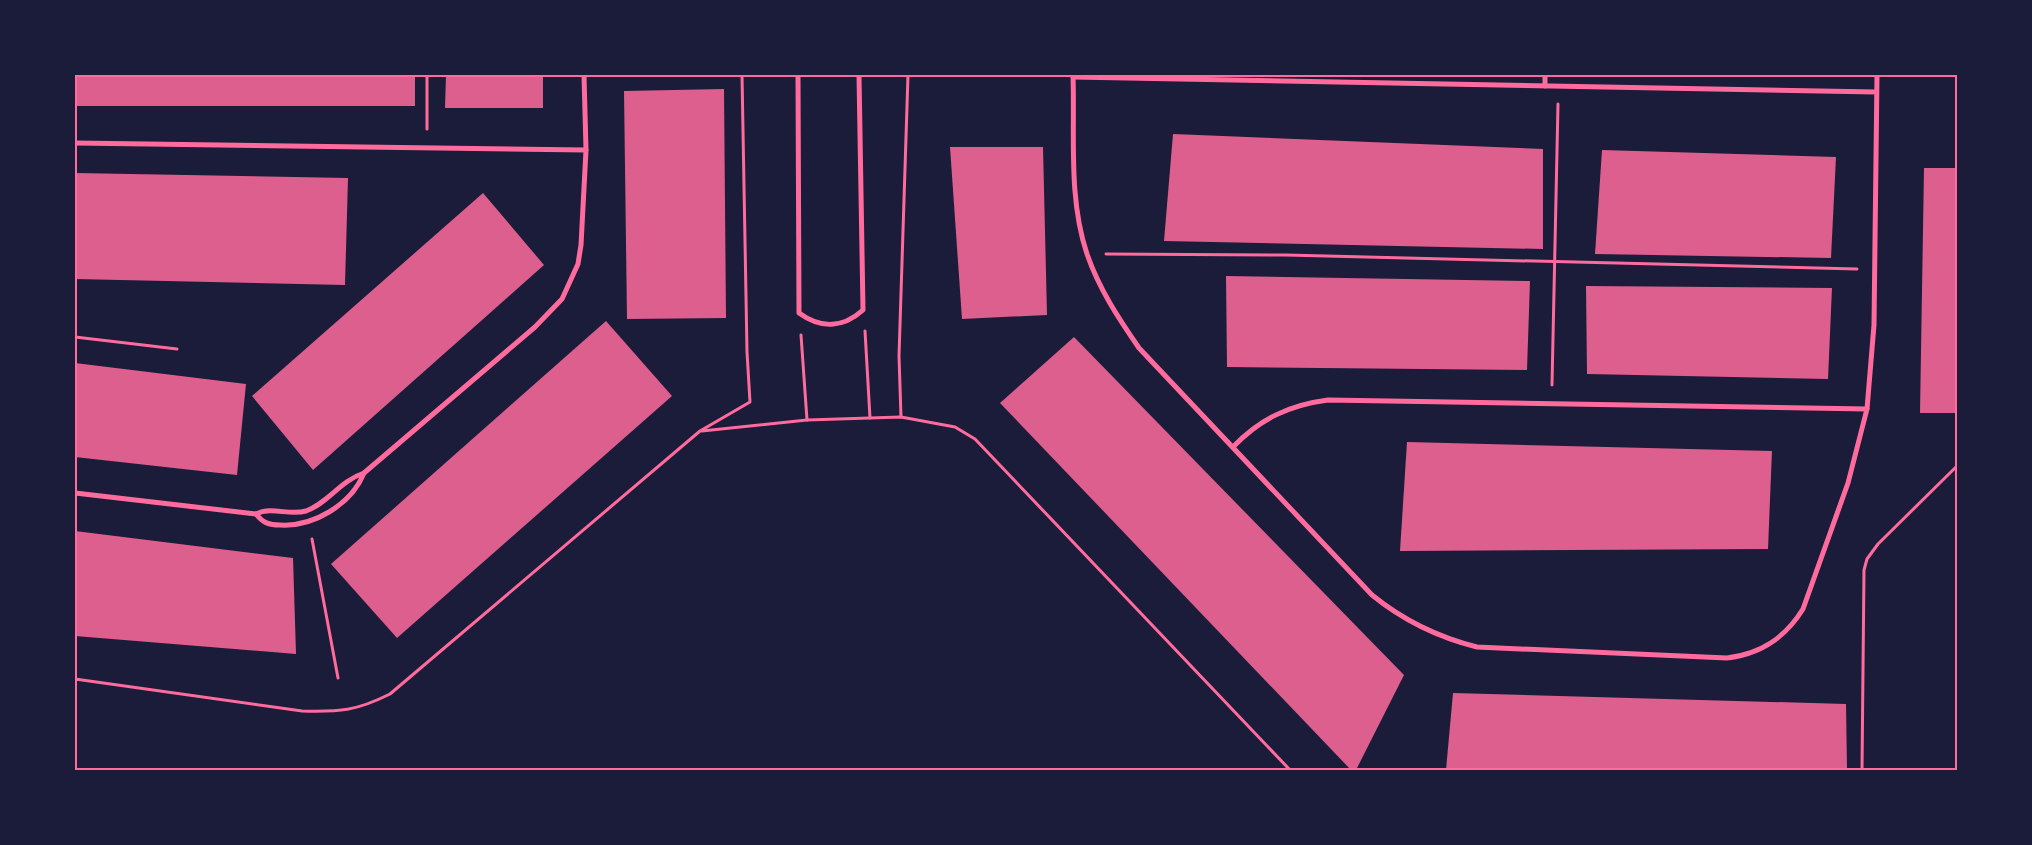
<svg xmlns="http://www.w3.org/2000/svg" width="2032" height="845" viewBox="0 0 2032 845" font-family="'Libre Baskerville',serif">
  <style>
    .building { fill: #dd5f8e }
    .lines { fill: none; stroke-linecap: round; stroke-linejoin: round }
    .path { stroke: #ff6b9d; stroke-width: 3 }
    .minor { stroke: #ff6b9d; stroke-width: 5 }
    .neatline { fill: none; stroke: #ff6b9d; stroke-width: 2 }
  </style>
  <rect width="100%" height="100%" fill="#1b1b3a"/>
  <g class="building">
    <rect x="75" y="75" width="340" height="31"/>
    <polygon points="446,75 543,75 543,108 445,108"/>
    <polygon points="724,89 726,318 627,319 624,91"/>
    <polygon points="1173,134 1543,149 1543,249 1164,241"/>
    <polygon points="950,147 1043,147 1047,315 962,319"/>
    <polygon points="1602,150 1836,157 1831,258 1595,254"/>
    <polygon points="1924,168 1957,168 1957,413 1920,413"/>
    <polygon points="75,173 348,178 345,285 75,279"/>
    <polygon points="483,193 544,265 313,470 252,396"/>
    <polygon points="1226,276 1530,281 1527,370 1227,367"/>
    <polygon points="1586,286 1832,288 1828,379 1587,374"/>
    <polygon points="606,321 672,396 397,638 331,564"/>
    <polygon points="1074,337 1404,675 1356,770 1351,770 1000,403"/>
    <polygon points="75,363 246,384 237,475 75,457"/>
    <polygon points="1407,442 1772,451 1768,549 1400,551"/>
    <polygon points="75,531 293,558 296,654 75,636"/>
    <polygon points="1453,693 1846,704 1847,770 1446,770"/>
  </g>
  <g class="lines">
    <g class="path">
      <polyline points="427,129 427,75"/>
      <polyline points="1106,254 1286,255 1857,269"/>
      <polyline points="865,331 870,418"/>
      <polyline points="801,335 807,420"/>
      <polyline points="75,337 177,349"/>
      <polyline points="1552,385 1558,104"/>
      <polyline points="901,417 899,356 908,75"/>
      <polyline points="702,431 807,420 901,417 955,427 975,439 1290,770"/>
      <polyline points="312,539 338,678"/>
      <path d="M75,679L302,711C340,712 356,711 390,694L700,431L750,402L747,352L742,75"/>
      <polyline points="1862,770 1864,570 1867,559 1878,544 1957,466"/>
    </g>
    <g class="minor">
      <path d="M798,75L799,313C821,329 843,328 863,310L859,75"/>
      <path d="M1073,75C1075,134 1068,198 1087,254C1099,289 1119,319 1139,348L1372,595C1404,621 1437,637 1477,647L1727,658C1761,654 1785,638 1803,609L1848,483L1867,409L1874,325L1877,75"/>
      <polyline points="1073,77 1876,92"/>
      <polyline points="1545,86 1545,75"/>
      <polyline points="75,143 586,150"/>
      <path d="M1233,447C1260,419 1289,405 1328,400L1867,409"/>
      <path d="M75,493L256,514C272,506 289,516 306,511C328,503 340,481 364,473L535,327L562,299L578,264L581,245L586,150L584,75"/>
      <path d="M256,514C263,523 269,525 280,525C313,527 351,505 364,473"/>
    </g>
  </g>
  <rect width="2032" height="845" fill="none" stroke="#1b1b3a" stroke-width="152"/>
  <rect x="76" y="76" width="1880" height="693" class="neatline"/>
</svg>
